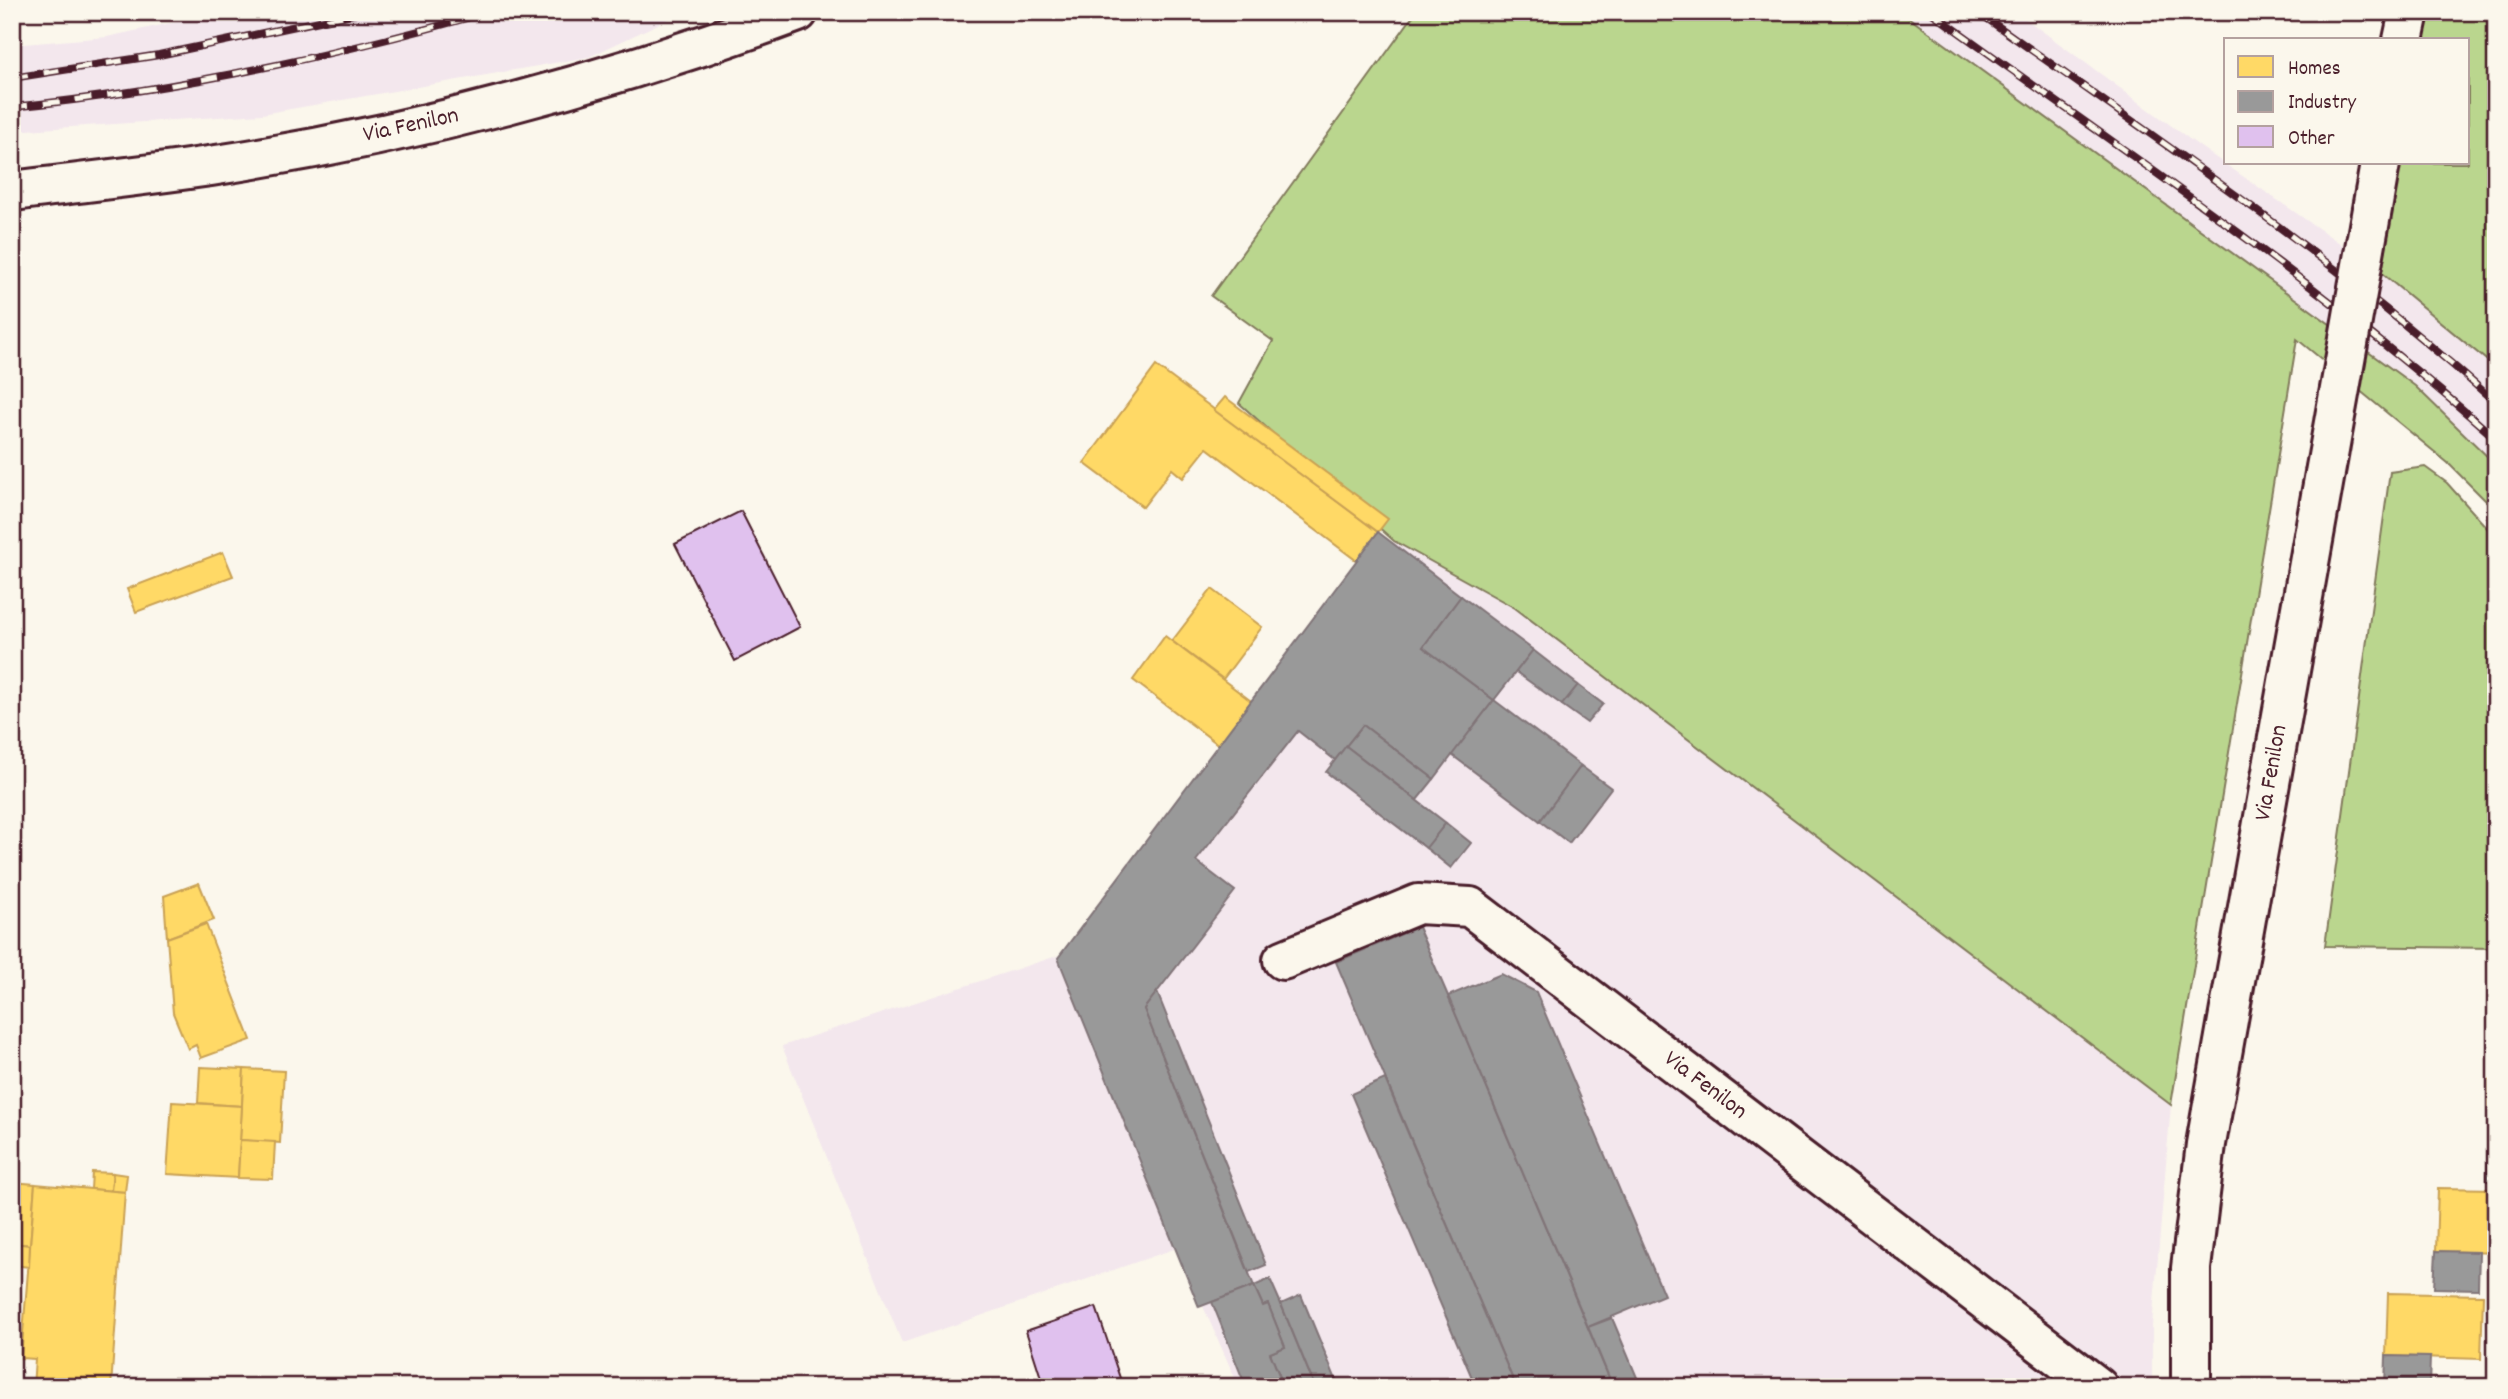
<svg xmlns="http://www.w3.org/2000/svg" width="2508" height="1399" viewBox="0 0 2508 1399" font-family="Dekko,sans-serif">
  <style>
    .built { fill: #f3e7ed }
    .green { fill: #bad68e; stroke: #827a5c; stroke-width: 2 }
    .homes { fill: #ffd966; stroke: #c9a154; stroke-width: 2 }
    .industry { fill: #999; stroke: #817478; stroke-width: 2 }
    .building { fill: #e0c1ee; stroke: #4a1f2b; stroke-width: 2 }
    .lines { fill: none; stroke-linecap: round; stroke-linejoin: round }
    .street-casing { stroke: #4a1f2b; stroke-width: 44 }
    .secondary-casing { stroke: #4a1f2b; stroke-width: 44 }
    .street { stroke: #fbf7ec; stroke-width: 38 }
    .secondary { stroke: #fbf7ec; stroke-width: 38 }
    .rail-casing { stroke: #4a1f2b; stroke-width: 8 }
    .rail { stroke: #fbf7ec; stroke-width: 5; stroke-dasharray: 16; stroke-linecap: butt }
    .secondary-bridge-casing { stroke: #4a1f2b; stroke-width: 44; stroke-linecap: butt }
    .secondary-bridge { stroke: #fbf7ec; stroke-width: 38 }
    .labels { text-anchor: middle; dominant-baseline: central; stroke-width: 7; stroke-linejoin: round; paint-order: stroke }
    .street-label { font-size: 24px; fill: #4a1f2b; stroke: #fbf7ec }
  </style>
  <rect width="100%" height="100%" fill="#fbf7ec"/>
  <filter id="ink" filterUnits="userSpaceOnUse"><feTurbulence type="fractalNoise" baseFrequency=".0143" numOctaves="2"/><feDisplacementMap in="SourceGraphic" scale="14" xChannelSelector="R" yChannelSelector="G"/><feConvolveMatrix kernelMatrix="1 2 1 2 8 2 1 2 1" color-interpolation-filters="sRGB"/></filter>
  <g filter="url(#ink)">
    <g class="built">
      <polygon points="221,12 683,12 589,57 262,114 12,131 12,45 107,37"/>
      <polygon points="1901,12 2016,12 2199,146 2373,266 2496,368 2496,465 2415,386"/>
      <polygon points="1394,541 1515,608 2171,1105 2152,1326 2152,1387 1239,1387 1177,1248 902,1343 782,1046 1063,954"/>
    </g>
    <g class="green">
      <polygon points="1416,12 1901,12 2415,386 2496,465 2496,511 2448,463 2297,339 2171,1105 1515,608 1394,541 1239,403 1273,341 1211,296"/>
      <polygon points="2425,12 2496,12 2496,368 2373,266 2394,163 2468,163 2468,40 2419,40"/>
      <polygon points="2425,467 2447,483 2496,538 2496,948 2325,946 2390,472"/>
    </g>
    <g class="homes">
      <polygon points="1156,366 1378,532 1357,561 1207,448 1183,478 1172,469 1143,507 1084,463"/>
      <polygon points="1225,397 1388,519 1378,532 1214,410"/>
      <polygon points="223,552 233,576 136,612 127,589"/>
      <polygon points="1212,589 1262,627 1223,679 1172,641"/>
      <polygon points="1165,636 1251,701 1219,745 1133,680"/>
      <polygon points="199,883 214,920 167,938 164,896"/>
      <polygon points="206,924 251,1040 201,1058 196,1045 188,1049 173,1013 167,938"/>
      <polygon points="200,1067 244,1069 242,1106 198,1103"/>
      <polygon points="244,1069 284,1071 280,1143 240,1140"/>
      <polygon points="2490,1080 2496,1080 2496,1145 2489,1145"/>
      <polygon points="172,1102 242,1106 238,1178 167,1174"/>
      <polygon points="240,1140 275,1142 273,1179 238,1178"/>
      <polygon points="92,1172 113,1173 111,1191 91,1189"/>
      <polygon points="113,1173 127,1175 125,1192 111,1191"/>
      <polygon points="12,1182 35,1184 30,1245 12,1243"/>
      <polygon points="35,1184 125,1192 111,1387 33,1387 35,1359 21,1358"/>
      <polygon points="2438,1188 2496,1189 2496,1253 2436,1251"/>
      <polygon points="12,1243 30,1245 29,1267 12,1265"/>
      <polygon points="2388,1293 2483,1295 2481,1359 2386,1356"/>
    </g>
    <g class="industry">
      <polygon points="1378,532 1461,596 1423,647 1494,700 1434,779 1363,725 1335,760 1298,731 1196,861 1235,891 1144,1009 1254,1286 1199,1307 1058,958"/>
      <polygon points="1461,596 1533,650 1494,700 1423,647"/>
      <polygon points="1533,650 1578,685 1562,705 1516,672"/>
      <polygon points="1578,685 1603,704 1587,723 1562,705"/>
      <polygon points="1494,700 1581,766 1540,821 1452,755"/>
      <polygon points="1363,725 1434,779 1417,800 1346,746"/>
      <polygon points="1346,746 1446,823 1426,848 1326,772"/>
      <polygon points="1581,766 1611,788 1569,843 1540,821"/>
      <polygon points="1446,823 1471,843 1451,868 1426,848"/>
      <polygon points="1418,927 1448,996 1613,1387 1516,1387 1336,962"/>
      <polygon points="1501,974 1536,992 1664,1295 1588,1327 1448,996"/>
      <polygon points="1157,992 1266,1265 1249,1272 1144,1009"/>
      <polygon points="1385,1079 1516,1387 1476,1387 1351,1094"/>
      <polygon points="2489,1145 2496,1145 2496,1181 2487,1181"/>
      <polygon points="2436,1251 2479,1252 2478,1289 2434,1288"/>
      <polygon points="1270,1279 1281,1304 1315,1387 1284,1387 1270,1353 1285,1347 1268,1304 1263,1306 1254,1286"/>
      <polygon points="1254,1286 1263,1306 1268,1304 1285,1347 1270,1353 1284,1387 1246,1387 1212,1302"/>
      <polygon points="1301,1295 1339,1387 1315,1387 1281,1304"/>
      <polygon points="1612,1318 1641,1387 1613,1387 1588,1327"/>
      <polygon points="2386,1356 2430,1357 2429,1387 2385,1387"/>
    </g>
    <g class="building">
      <polygon points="741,511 800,627 735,661 675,544"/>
      <polygon points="1096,1307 1123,1387 1044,1387 1026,1331"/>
    </g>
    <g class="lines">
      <g class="street-casing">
        <g id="street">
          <path d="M12,191C82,182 153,175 223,164C419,133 612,81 798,12"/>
          <polyline points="1283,960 1418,904 1470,907 2098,1387"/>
        </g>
      </g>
      <g class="secondary-casing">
        <g id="secondary">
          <polyline points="2403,40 2409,12"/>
          <polyline points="2191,1387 2191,1268 2206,1144 2325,473"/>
        </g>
      </g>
      <use href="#street" class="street"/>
      <use href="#secondary" class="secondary"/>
      <g class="rail-casing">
        <g id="rail">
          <path d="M1931,12C2122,150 2320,282 2496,439"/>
          <path d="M1978,12C2153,137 2336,258 2496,403"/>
          <polyline points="12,78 159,55 362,12"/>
          <path d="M12,107C172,91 334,56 488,12"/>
        </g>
      </g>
      <use href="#rail" class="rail"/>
      <g class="secondary-bridge-casing">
        <polyline id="secondary-bridge" points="2325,473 2380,164"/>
      </g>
      <use href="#secondary-bridge" class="secondary-bridge"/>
    </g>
  </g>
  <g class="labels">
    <g class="street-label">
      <text transform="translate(411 126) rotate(-12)">Via Fenilon</text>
      <text transform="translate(2272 773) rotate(-80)">Via Fenilon</text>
      <text transform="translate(1705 1086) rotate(37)">Via Fenilon</text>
    </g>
  </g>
  <rect width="2508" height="1399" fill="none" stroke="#fbf7ec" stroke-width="42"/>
  <rect x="21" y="21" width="2466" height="1357" fill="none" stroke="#4a1f2b" stroke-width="2.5" filter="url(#ink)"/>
  <rect x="2224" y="38" width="245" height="126" fill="#fbf7ec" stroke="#b4a19f" stroke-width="2"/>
  <rect x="2238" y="56" width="35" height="21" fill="#ffd966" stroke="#b4a19f" stroke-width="2"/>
  <text x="2288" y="74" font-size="21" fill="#4a1f2b">Homes</text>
  <rect x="2238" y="91" width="35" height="21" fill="#999999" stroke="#b4a19f" stroke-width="2"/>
  <text x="2288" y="108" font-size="21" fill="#4a1f2b">Industry</text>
  <rect x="2238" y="126" width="35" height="21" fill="#e0c1ee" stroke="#b4a19f" stroke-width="2"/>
  <text x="2288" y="144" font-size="21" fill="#4a1f2b">Other</text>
</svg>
